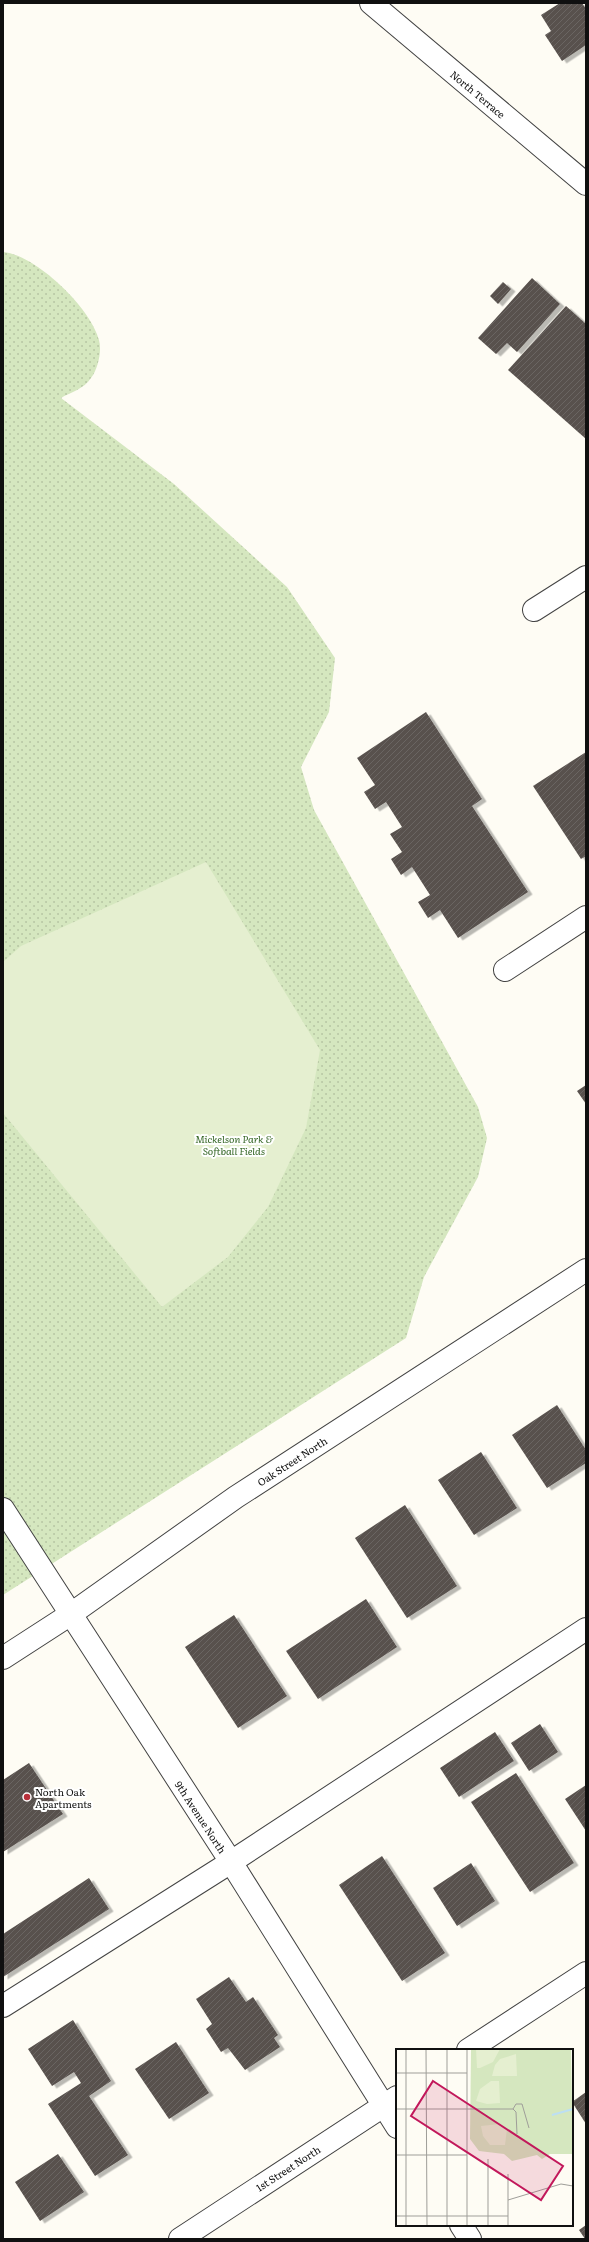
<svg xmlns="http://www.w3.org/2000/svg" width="589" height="2242" viewBox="0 0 589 2242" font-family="Literata,serif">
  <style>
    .green { fill: url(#green-dots) }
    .pitch { fill: #e5efd0 }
    .building { fill: url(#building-hatch); filter: url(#shadow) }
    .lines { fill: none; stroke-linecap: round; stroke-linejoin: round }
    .minor-casing { stroke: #434343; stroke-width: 24 }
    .minor { stroke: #fff; stroke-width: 22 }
    .poi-dot { fill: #b8303a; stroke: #fff; stroke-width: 1.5 }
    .labels { text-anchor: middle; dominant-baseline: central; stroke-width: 4; stroke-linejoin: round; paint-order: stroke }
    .street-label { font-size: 10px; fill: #101010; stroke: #fff }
    .park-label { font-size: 10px; font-style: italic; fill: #336524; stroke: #fff }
    .poi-label { font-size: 10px; fill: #101010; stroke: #fff; text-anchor: start }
    .inset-river { fill: none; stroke: #bcdff3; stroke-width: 2 }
    .inset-road { fill: none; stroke: #9f9e99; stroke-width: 1 }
    .view { fill: #c2185b; fill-opacity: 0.15; stroke: #c2185b; stroke-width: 2 }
    .inset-edge { fill: none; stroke: #101010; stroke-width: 2 }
  </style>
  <defs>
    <pattern id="green-dots" width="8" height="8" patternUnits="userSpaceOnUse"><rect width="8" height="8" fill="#d5e7bf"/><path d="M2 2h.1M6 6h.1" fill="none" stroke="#b6c5a3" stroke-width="1.8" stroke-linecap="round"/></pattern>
    <pattern id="building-hatch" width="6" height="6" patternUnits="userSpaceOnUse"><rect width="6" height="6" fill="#58514d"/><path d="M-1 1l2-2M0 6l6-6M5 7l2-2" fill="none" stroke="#6b6562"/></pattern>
    <filter id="shadow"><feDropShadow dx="4.5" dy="2.5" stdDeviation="0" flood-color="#0004"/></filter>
  </defs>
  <rect width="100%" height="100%" fill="#fefcf4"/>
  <path class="green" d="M3,252C36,255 91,308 99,340C102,351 98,369 91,378C84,389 71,392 61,398L174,484L287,587L335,658L329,712L301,767L314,810L478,1107L487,1138L478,1177L424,1277L406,1338L3,1595Z"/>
  <polygon class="pitch" points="206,862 320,1050 306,1128 268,1207 228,1257 162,1307 3,1113 3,962 21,946"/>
  <g class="building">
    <polygon points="560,3 582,3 586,9 586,45 562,61 545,35 551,31 541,15"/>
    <polygon points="532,278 560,304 517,352 507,343 496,354 478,338"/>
    <polygon points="503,282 511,289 498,304 490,296"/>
    <polygon points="566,306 586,324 586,439 508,370"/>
    <polygon points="426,712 482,799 472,806 528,892 458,938 440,910 428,918 418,902 430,895 412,867 401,875 391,859 402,852 390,834 402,827 386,802 375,809 364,792 375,785 357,758"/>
    <polygon points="586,752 586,856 581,859 533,786"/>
    <polygon points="586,1085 586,1104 577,1091"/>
    <polygon points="557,1405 586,1450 586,1463 547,1488 512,1435"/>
    <polygon points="481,1452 517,1508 474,1535 438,1480"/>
    <polygon points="405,1505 457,1586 407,1618 355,1538"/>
    <polygon points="366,1599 397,1647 318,1699 286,1651"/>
    <polygon points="234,1615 287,1696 238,1728 185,1647"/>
    <polygon points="540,1724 558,1752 529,1771 511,1743"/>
    <polygon points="495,1732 514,1761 459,1797 440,1768"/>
    <polygon points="29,1763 63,1814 3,1852 3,1780"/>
    <polygon points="516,1773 574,1863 530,1892 471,1802"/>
    <polygon points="586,1785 586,1831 565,1799"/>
    <polygon points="382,1856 445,1953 402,1981 339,1885"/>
    <polygon points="471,1863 495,1901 457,1926 433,1888"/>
    <polygon points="89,1878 109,1909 3,1977 3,1934"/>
    <polygon points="229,1977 246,2002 253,1997 278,2035 274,2038 280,2047 245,2070 228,2048 221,2052 206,2029 212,2024 196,1999"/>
    <polygon points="73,2020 111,2081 89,2096 128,2155 95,2176 48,2104 81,2083 74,2072 52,2086 28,2049"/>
    <polygon points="176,2042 209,2093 169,2119 135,2069"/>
    <polygon points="586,2092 586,2124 572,2102"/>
    <polygon points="58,2154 84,2192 40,2221 15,2182"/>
    <polygon points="586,2225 586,2239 585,2239 579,2230"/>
  </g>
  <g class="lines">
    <g class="minor-casing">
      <g id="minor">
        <polyline points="371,3 586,184"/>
        <polyline points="534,610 586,577"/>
        <polyline points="505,970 586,917"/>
        <polyline points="3,1509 231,1862 397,2127"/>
        <polyline points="3,1658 71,1614 236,1497 586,1270"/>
        <polyline points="3,2006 231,1862 586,1629"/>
        <polyline points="468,2050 586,1973"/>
        <polyline points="461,2225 470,2239"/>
        <polyline points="180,2239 397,2097"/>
      </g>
    </g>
    <use href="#minor" class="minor"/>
  </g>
  <circle class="poi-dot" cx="27" cy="1797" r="4"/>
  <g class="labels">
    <g class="street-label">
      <text transform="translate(478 94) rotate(40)">North Terrace</text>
      <text transform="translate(292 1461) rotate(-33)">Oak Street North</text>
      <text transform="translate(201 1817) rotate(57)">9th Avenue North</text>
      <text transform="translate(288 2168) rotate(-33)">1st Street North</text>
    </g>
    <g class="park-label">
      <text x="234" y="1138">Mickelson Park &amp;<tspan x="234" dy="12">Softball Fields</tspan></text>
    </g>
    <g class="poi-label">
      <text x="35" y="1791">North Oak<tspan x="35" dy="12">Apartments</tspan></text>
    </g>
  </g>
  <g transform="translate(396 2049)">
    <rect width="177" height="177" fill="#fefcf4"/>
    <path d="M75,0H175L177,105H154L146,110L141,106L116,112L108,105L83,102L74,90Z" fill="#d5e7bf"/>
    <path d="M80,0H104L97,13L84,19H81ZM120,5L121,27H96L99,16L104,10ZM95,32H103L104,54L91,55L80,52L84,40ZM103,75L111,80L109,96H94L87,87L85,77Z" fill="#e5efd0"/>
    <path class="inset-river" d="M156,66L177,60"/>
    <path class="inset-road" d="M10,0V177M30,0L31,177M51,0V177M71,0V177M0,24H71M0,60H117M117,60L120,55H126L133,79M117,60L120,63L121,85M0,106H71M92,110V177M112,125V177M112,151L165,135L177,137M0,167H112"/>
    <path class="view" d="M37,32L167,117L145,151L15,67Z"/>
    <rect width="177" height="177" class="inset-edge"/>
  </g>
  <rect width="589" height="2242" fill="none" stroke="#101010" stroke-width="8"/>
</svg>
